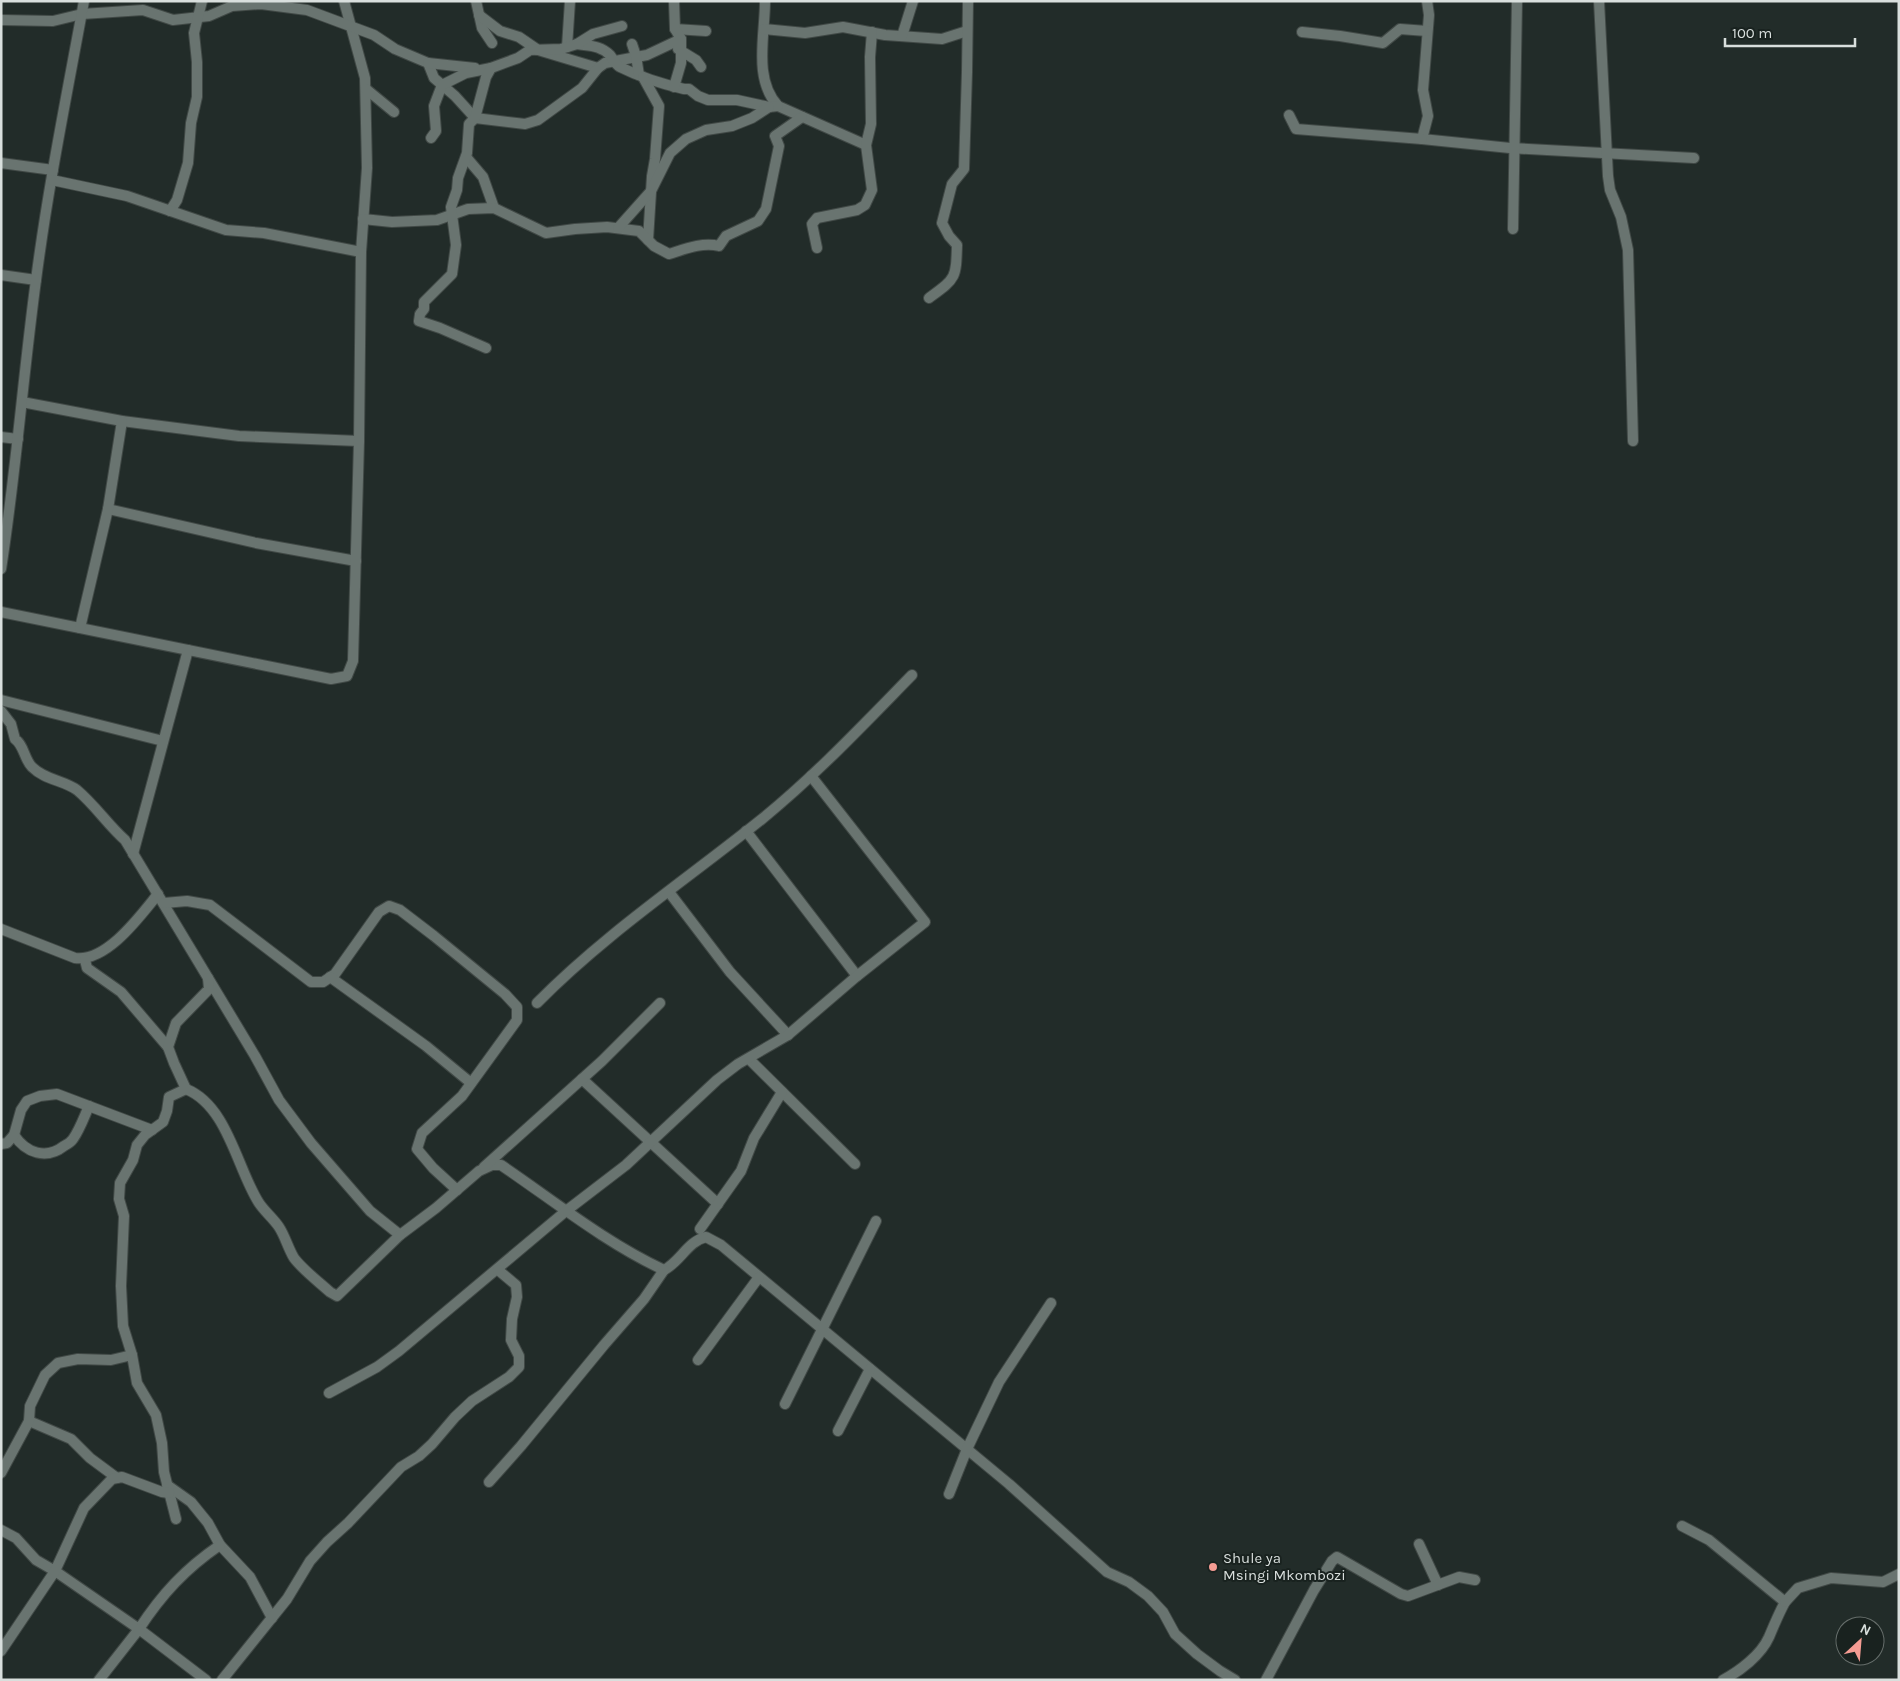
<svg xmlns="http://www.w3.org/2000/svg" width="1900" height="1681" viewBox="0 0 1900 1681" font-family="Karla,sans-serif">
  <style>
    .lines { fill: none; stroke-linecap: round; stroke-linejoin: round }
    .street-casing { stroke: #414946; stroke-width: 12 }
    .street { stroke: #697470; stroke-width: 10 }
    .poi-dot { fill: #f59c93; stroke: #19221f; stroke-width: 2 }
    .labels { text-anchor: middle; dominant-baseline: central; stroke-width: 4; stroke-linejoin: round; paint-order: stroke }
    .poi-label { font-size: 15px; fill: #d9dfdd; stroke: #19221f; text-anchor: start }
  </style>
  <rect width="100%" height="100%" fill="#222c29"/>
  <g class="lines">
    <g class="street-casing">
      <g id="street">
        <polyline points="344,1 365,78 367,168 361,252"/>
        <polyline points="476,1 482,28 492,43"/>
        <path d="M765,1C765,36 753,79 778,106L866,145"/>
        <polyline points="1427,1 1429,15 1423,90 1428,116 1422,139 1510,148 1694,158"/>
        <polyline points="1599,1 1608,176 1610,190 1621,217 1628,250 1633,441"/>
        <polyline points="479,15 500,31 519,37 538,50 598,68"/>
        <polyline points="1,20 53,21 82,14 143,10 173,20 209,16 232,6 261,4 307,10 374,35 395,49 428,63 434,78 455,96 475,118 525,124 538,120 582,88 598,68 605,63 647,55 681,39"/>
        <polyline points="675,29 706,31"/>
        <polyline points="764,29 805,33 843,27 885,35 942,39 967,31"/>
        <polyline points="1302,32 1340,36 1383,43 1400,29 1427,31"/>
        <polyline points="902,36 913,1"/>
        <path d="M577,44C589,46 600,45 610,55C613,59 615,64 620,67C640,77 662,84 684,89H689L698,96L708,100H737L769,107L778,106"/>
        <polyline points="632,44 636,56 639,75"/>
        <polyline points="567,47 570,1"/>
        <polyline points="678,49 696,60 701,67"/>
        <polyline points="428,63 475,68"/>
        <polyline points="643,77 659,106 655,159 652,176 648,240"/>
        <polyline points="674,87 681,63 681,39 675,29 674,1"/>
        <polyline points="366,89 394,112"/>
        <polyline points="1289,115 1296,129 1422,139"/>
        <polyline points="431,138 436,131 434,106 442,85 466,73 491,68"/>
        <polyline points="466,157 483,177 494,208"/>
        <polyline points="1,163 53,170"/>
        <polyline points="170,211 177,200 188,163 191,123 197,97 197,62 194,33 202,1"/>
        <path d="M363,219L392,222L437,220L468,209L494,208L546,233L575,229L607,227L639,231L654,246L669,254C685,249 702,242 719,246L726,236L758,221L766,209L779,146L775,136L802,117"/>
        <polyline points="618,228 651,191 670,153 686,139 706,130 732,126 752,118 769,107"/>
        <polyline points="1513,229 1517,1"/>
        <polyline points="817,248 812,224 817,218 857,210 865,205 872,190 866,145 871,124 870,57 872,32"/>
        <polyline points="1,275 36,280"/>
        <path d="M929,298C956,278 956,279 957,245L949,236L942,223L952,184L964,169L967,72L968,1"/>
        <polyline points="486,348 440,328 419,321 420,314 424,309 424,302 452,274 456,245 451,207 457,190 458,178 467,153 469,124 475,118 486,77 491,68 518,58 530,50 561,49 577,44 593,34 622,26"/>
        <polyline points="22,402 122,421 239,436 359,441"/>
        <polyline points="1,437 18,439"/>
        <polyline points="108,509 256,543 356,561"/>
        <path d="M1,569C16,473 23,376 36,280C48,187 67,94 84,1"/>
        <polyline points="1,612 331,679 347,676 353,661 359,441 361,252 264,233 226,230 127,196 52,180"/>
        <polyline points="80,628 108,509 122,421"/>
        <polyline points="1,700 163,741"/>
        <path d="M1,711L11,724L15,739C24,745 24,759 32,767C45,780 63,780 77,790C95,805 108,825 125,840L255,1056L279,1100L311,1143L370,1211L400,1235L436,1208L479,1171L492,1165H501C554,1201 606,1243 664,1270C680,1262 688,1241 706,1237L721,1245L1009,1484L1107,1572L1129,1582L1148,1596L1163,1612L1175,1634L1197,1654L1220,1671L1235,1680"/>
        <polyline points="746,831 857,976"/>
        <polyline points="133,854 188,650"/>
        <polyline points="669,892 730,972 788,1035"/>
        <polyline points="164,903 187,901 210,905 311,982 323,982 335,974 379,912 389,906 400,910 434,936 505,994 517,1007 517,1020 462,1096 422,1133 417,1149 433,1168 457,1190"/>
        <path d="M1,929L75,958C107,962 140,916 158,894"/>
        <polyline points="85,960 87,968 121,992 168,1047"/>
        <polyline points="330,977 426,1046 471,1083"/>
        <path d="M537,1003C605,934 686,880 762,819C816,775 863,725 912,675"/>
        <polyline points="749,1059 855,1164"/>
        <polyline points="582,1079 718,1204"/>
        <path d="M186,1089C228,1106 237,1169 259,1203C265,1212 273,1218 279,1227C285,1236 288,1248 294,1258C303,1270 319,1282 330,1292L337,1296L400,1235"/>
        <path d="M14,1135C26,1153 46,1160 64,1146C68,1144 71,1142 73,1139C80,1129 84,1117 89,1106"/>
        <polyline points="1,1144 7,1143 14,1135 21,1110 27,1101 40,1096 57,1094 152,1130"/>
        <polyline points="484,1167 602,1061 660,1003"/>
        <polyline points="700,1229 741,1171 754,1138 782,1092"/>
        <polyline points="698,1360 759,1277"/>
        <polyline points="329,1393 377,1367 399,1351 566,1211 626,1165 717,1080 738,1064 788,1035 857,976 925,922 811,776"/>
        <polyline points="785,1404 876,1221"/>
        <polyline points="29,1421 71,1439 90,1458 117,1478"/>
        <polyline points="838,1431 870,1369"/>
        <polyline points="1,1473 29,1421 30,1406 45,1375 58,1363 78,1359 111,1360 132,1355"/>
        <polyline points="489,1482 521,1446 604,1345 644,1299 664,1270"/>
        <polyline points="167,1485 191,1502 208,1523 220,1545 250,1577 272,1618"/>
        <polyline points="949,1494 967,1449 999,1382 1051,1303"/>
        <polyline points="176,1519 164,1472 162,1443 156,1415 137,1383 132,1355 123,1326 121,1286 124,1216 119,1199 120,1183 133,1160 137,1145 145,1135 163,1122 167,1111 169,1097 186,1089 174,1063 168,1047 176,1023 209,989 208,978"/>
        <path d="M1682,1526L1709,1540L1785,1602C1779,1613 1774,1625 1769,1637C1761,1655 1740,1671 1723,1680"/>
        <path d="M1,1530L16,1538L36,1560L55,1571L139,1629C162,1594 185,1569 220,1545"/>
        <polyline points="1419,1544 1438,1585"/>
        <polyline points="1785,1602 1798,1588 1831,1578 1883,1582 1899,1574"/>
        <polyline points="1,1651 55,1571 84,1508 112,1479 122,1477 162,1492 169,1493"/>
        <polyline points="99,1680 139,1629 206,1680"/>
        <polyline points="222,1680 287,1599 310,1561 327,1542 348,1523 401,1467 419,1456 432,1444 455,1417 472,1401 509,1377 519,1367 519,1356 511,1340 512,1319 517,1297 516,1285 498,1270"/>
        <polyline points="1266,1680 1314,1590 1332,1561 1337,1557 1401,1594 1408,1596 1459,1577 1475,1580"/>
      </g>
    </g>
    <use href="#street" class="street"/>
  </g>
  <circle class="poi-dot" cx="1213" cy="1567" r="5"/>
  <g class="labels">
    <g class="poi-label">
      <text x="1223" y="1558">Shule ya<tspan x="1223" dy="17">Msingi Mkombozi</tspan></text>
    </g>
  </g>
  <rect width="1900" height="1681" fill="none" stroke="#d9dfdd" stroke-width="5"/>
  <g transform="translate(1860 1641) rotate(26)"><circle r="24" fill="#19221f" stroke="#666e6b"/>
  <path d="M0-4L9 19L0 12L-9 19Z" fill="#f59c93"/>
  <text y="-8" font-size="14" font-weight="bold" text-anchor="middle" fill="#d9dfdd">N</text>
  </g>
  <path d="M1725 38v8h130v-8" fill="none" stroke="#d9dfdd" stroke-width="2.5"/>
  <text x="1732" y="38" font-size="15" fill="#d9dfdd" stroke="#19221f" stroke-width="4" paint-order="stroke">100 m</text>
</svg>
